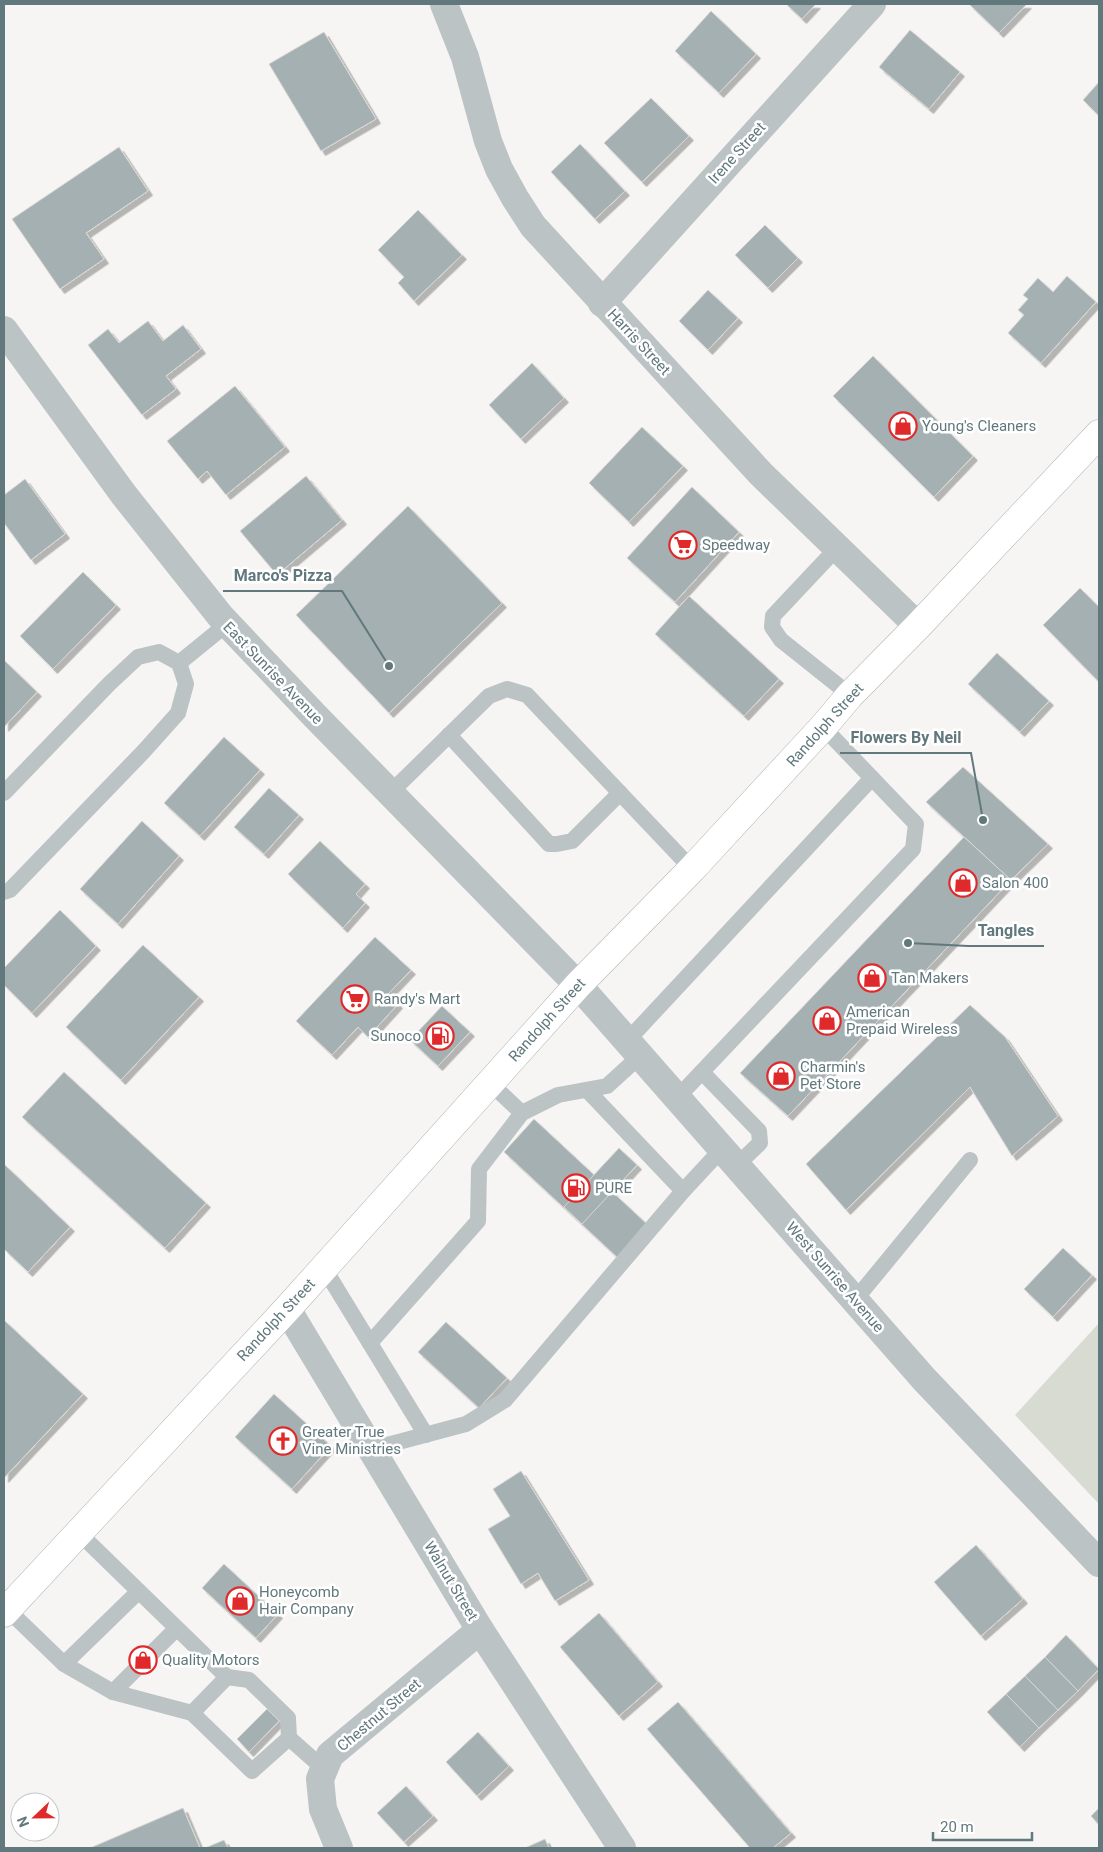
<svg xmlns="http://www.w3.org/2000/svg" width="1103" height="1852" viewBox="0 0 1103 1852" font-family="Roboto,sans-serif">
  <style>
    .green { fill: #d7dbd2 }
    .building { fill: #a4b0b2; stroke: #d8d7d5; filter: url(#shadow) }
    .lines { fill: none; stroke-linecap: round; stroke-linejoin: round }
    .primary-casing { stroke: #b0b7b9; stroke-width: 29 }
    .lane { stroke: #bcc3c5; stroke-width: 16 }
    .street { stroke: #bcc3c5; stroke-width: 28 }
    .primary { stroke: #fff; stroke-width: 28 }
    .labels { text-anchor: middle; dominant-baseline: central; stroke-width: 5; stroke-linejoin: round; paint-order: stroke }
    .street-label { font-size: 15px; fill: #61787d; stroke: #fff }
    .poi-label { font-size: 15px; fill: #61787d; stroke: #fff; text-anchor: start }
    .leader { fill: none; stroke: #61787d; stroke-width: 2 }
    .callout-dot { fill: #61787d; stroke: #fff; stroke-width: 2 }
    .callout-label { font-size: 16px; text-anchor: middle; font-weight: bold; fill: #61787d; stroke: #fff; stroke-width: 5; stroke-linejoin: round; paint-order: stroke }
  </style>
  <defs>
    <filter id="shadow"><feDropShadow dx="4.5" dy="4.5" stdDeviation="0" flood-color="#0004"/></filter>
  </defs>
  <rect width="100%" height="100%" fill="#f6f5f3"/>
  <polygon class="green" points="1099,1323 1099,1504 1015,1415"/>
  <g class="building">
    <polygon points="786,4 816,4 802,19"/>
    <polygon points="969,4 1027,4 999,33"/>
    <polygon points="711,11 756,54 719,93 675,51"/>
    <polygon points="910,30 960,72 929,109 879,67"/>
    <polygon points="324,32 376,119 321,151 269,64"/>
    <polygon points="1099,82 1099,116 1083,100"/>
    <polygon points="651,98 689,136 642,182 604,143"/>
    <polygon points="580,144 625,191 595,219 551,172"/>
    <polygon points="119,147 148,191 86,233 104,259 60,289 12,219"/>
    <polygon points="418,210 462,255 414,301 398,283 404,277 378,250"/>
    <polygon points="765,225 798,258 768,288 735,255"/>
    <polygon points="1067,276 1096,302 1041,363 1008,333 1024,315 1018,310 1028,299 1023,295 1038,278 1053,292"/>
    <polygon points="708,290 738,318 708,350 679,321"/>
    <polygon points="148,321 163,341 183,325 201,349 166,376 176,389 142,415 88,345 108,329 119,343"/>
    <polygon points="873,356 973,456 934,497 833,396"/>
    <polygon points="532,363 564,398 521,439 489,405"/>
    <polygon points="235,386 285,447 226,495 207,471 198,479 167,441"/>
    <polygon points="642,427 683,466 629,522 589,483"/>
    <polygon points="306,476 342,520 277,575 240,531"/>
    <polygon points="25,479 65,534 31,560 4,523 4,495"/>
    <polygon points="692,487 739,532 675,602 627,558"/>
    <polygon points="408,506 502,603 389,713 296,615"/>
    <polygon points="83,572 116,605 53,669 20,636"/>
    <polygon points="1080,588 1099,607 1099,682 1043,625"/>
    <polygon points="689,596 779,679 744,716 655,634"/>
    <polygon points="997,653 1049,701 1020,732 968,684"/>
    <polygon points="4,660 37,692 4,727"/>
    <polygon points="224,737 260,770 200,836 164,803"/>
    <polygon points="963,767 1048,844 1011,880 926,802"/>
    <polygon points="269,788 299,815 264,854 234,827"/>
    <polygon points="142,821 179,856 118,924 80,889"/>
    <polygon points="964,837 1011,880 788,1116 740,1073"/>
    <polygon points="320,841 365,884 356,894 365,903 343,928 288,874"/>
    <polygon points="60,910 96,946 32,1013 4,985 4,968"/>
    <polygon points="375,937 411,970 388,994 398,1004 368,1037 358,1027 332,1055 296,1021"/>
    <polygon points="143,945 199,997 121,1080 66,1027"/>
    <polygon points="970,1005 1005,1037 1058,1116 1012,1156 970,1087 846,1210 806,1164"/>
    <polygon points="442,1006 470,1032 438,1066 410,1040"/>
    <polygon points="64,1072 206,1203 165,1248 22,1117"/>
    <polygon points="534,1119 648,1225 618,1258 504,1152"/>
    <polygon points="619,1148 637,1165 582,1224 564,1207"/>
    <polygon points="4,1164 70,1227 28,1272 4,1249"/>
    <polygon points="1063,1248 1092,1275 1053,1317 1024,1289"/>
    <polygon points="4,1320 83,1394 4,1478"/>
    <polygon points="446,1322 507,1378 479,1408 418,1352"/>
    <polygon points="274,1394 331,1446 292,1489 235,1437"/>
    <polygon points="521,1471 589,1580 555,1601 538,1573 521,1584 488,1529 510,1516 493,1489"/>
    <polygon points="976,1545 1023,1599 981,1636 934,1582"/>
    <polygon points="224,1564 278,1614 256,1638 202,1588"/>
    <polygon points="599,1613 658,1682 619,1716 560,1647"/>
    <polygon points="1066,1635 1099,1669 1078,1691 1045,1657"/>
    <polygon points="1045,1657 1078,1691 1058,1710 1025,1676"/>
    <polygon points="1025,1676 1058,1710 1039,1728 1006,1694"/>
    <polygon points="1006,1694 1039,1728 1020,1747 987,1712"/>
    <polygon points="678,1702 791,1833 773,1848 750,1848 647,1729"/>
    <polygon points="267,1709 279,1721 249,1752 237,1739"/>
    <polygon points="478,1732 509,1766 477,1796 446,1762"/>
    <polygon points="406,1786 433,1816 404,1842 377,1813"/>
    <polygon points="183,1808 200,1848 90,1848"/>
    <polygon points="1099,1808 1099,1825 1091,1816"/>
    <polygon points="545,1839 549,1848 525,1848"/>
    <polygon points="224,1840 228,1848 205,1848"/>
  </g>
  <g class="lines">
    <g class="primary-casing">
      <polyline id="primary" points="4,1613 287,1309 578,985 692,869 823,727 850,695 918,626 1099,434"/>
    </g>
    <g class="lane">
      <polyline points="837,548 773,616 772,627 781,640 850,695"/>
      <polyline points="179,663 227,624"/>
      <polyline points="449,735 549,844 557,844 572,841 620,793"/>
      <polyline points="4,793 109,684 138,657 159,652 179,663 186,684 178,713 144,751 10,890 4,892"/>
      <polyline points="390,793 489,696 507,689 527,695 692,869"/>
      <polyline points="627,1041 872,778"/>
      <polyline points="702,1072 759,1131 760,1143 736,1166"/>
      <polyline points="490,1083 522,1113"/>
      <polyline points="587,1090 683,1191"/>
      <polyline points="677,1098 913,849 916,824 823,727"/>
      <polyline points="324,1268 426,1435"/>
      <polyline points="855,1300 970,1160"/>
      <polyline points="370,1343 478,1221 479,1169 522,1113 558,1095 607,1086 640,1056"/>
      <polyline points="372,1449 466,1424 505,1400 683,1191 722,1149"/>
      <polyline points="78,1532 227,1677"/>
      <polyline points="7,1609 64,1664 113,1692 192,1713 252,1771 289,1738 324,1769"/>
      <polyline points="64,1664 138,1592"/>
      <polyline points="113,1692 176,1629"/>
      <polyline points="192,1713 227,1677 249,1680 288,1718 289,1738"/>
    </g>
    <g class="street">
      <polyline points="444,4 465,57 488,141 499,169 515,198 533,226 761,474 918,626"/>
      <polyline points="602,303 872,4"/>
      <polyline points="4,330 124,495 221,617 315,716 578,985 924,1379 1099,1563"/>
      <polyline points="287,1309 480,1630 622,1848"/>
      <polyline points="339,1848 323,1809 320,1779 330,1755 480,1630"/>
    </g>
    <use href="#primary" class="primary"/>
  </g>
  <defs>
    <g id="shop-ring" transform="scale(1.4375)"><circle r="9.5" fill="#fff" stroke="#e0292a" stroke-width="1.5"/><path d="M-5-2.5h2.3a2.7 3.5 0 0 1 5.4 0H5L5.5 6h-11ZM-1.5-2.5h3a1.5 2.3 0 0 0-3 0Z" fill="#e0292a"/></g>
    <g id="supermarket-ring" transform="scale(1.4375)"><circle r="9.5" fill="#fff" stroke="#e0292a" stroke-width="1.5"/><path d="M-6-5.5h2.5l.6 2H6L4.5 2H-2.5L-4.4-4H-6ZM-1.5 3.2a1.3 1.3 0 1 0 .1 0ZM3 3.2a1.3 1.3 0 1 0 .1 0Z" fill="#e0292a"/></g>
    <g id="fuel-ring" transform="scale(1.4375)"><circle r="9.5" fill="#fff" stroke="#e0292a" stroke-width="1.5"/><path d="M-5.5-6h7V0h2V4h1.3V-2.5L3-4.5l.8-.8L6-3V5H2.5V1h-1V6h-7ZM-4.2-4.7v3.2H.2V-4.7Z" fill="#e0292a"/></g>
    <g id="church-ring" transform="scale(1.4375)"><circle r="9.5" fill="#fff" stroke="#e0292a" stroke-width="1.5"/><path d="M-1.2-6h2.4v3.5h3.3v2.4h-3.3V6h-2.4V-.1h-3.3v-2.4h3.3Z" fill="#e0292a"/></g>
  </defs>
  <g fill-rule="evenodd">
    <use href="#shop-ring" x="903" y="426"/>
    <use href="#supermarket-ring" x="683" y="545"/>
    <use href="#shop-ring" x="963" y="883"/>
    <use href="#shop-ring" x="872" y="978"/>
    <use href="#supermarket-ring" x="355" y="999"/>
    <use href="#shop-ring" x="827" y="1021"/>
    <use href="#fuel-ring" x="440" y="1036"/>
    <use href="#shop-ring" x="781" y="1076"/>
    <use href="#fuel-ring" x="576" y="1188"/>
    <use href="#church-ring" x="283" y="1441"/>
    <use href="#shop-ring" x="240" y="1601"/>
    <use href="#shop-ring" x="143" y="1660"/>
  </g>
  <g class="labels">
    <g class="street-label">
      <text transform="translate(737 153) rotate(-48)">Irene Street</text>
      <text transform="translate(639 342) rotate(47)">Harris Street</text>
      <text transform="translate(273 673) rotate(46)">East Sunrise Avenue</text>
      <text transform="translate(825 725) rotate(-48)">Randolph Street</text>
      <text transform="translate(547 1020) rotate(-48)">Randolph Street</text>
      <text transform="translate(835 1277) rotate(49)">West Sunrise Avenue</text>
      <text transform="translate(276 1320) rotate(-47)">Randolph Street</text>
      <text transform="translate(451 1581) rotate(59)">Walnut Street</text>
      <text transform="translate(379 1715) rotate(-40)">Chestnut Street</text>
    </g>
    <g class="poi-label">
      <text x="922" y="426">Young's Cleaners</text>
      <text x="702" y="545">Speedway</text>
      <text x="982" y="883">Salon 400</text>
      <text x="891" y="978">Tan Makers</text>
      <text x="374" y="999">Randy's Mart</text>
      <text x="846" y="1012">American<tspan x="846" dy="17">Prepaid Wireless</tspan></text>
      <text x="421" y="1036" text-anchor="end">Sunoco</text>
      <text x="800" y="1067">Charmin's<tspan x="800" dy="17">Pet Store</tspan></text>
      <text x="595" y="1188">PURE</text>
      <text x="302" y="1432">Greater True<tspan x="302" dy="17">Vine Ministries</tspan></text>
      <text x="259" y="1592">Honeycomb<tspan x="259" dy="17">Hair Company</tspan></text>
      <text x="162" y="1660">Quality Motors</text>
    </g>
  </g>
  <path class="leader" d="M389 666L342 591H223M983 820L971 753H840M908 943L968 946H1044"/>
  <g class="callout-dot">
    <circle cx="389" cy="666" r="5"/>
    <circle cx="983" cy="820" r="5"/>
    <circle cx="908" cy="943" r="5"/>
  </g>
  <g class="callout-label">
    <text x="283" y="581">Marco's Pizza</text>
    <text x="906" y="743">Flowers By Neil</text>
    <text x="1006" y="936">Tangles</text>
  </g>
  <rect width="1103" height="1852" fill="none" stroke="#61787d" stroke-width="10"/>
  <g transform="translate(35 1817) rotate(248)"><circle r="24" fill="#ffffff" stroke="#c0c9cb"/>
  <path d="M0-4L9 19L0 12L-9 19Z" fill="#e0292a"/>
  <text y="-8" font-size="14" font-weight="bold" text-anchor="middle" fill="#61787d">N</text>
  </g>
  <path d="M933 1832v8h99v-8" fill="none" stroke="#61787d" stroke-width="2.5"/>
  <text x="940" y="1832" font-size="15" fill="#61787d" stroke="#ffffff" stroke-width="4" paint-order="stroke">20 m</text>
</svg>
